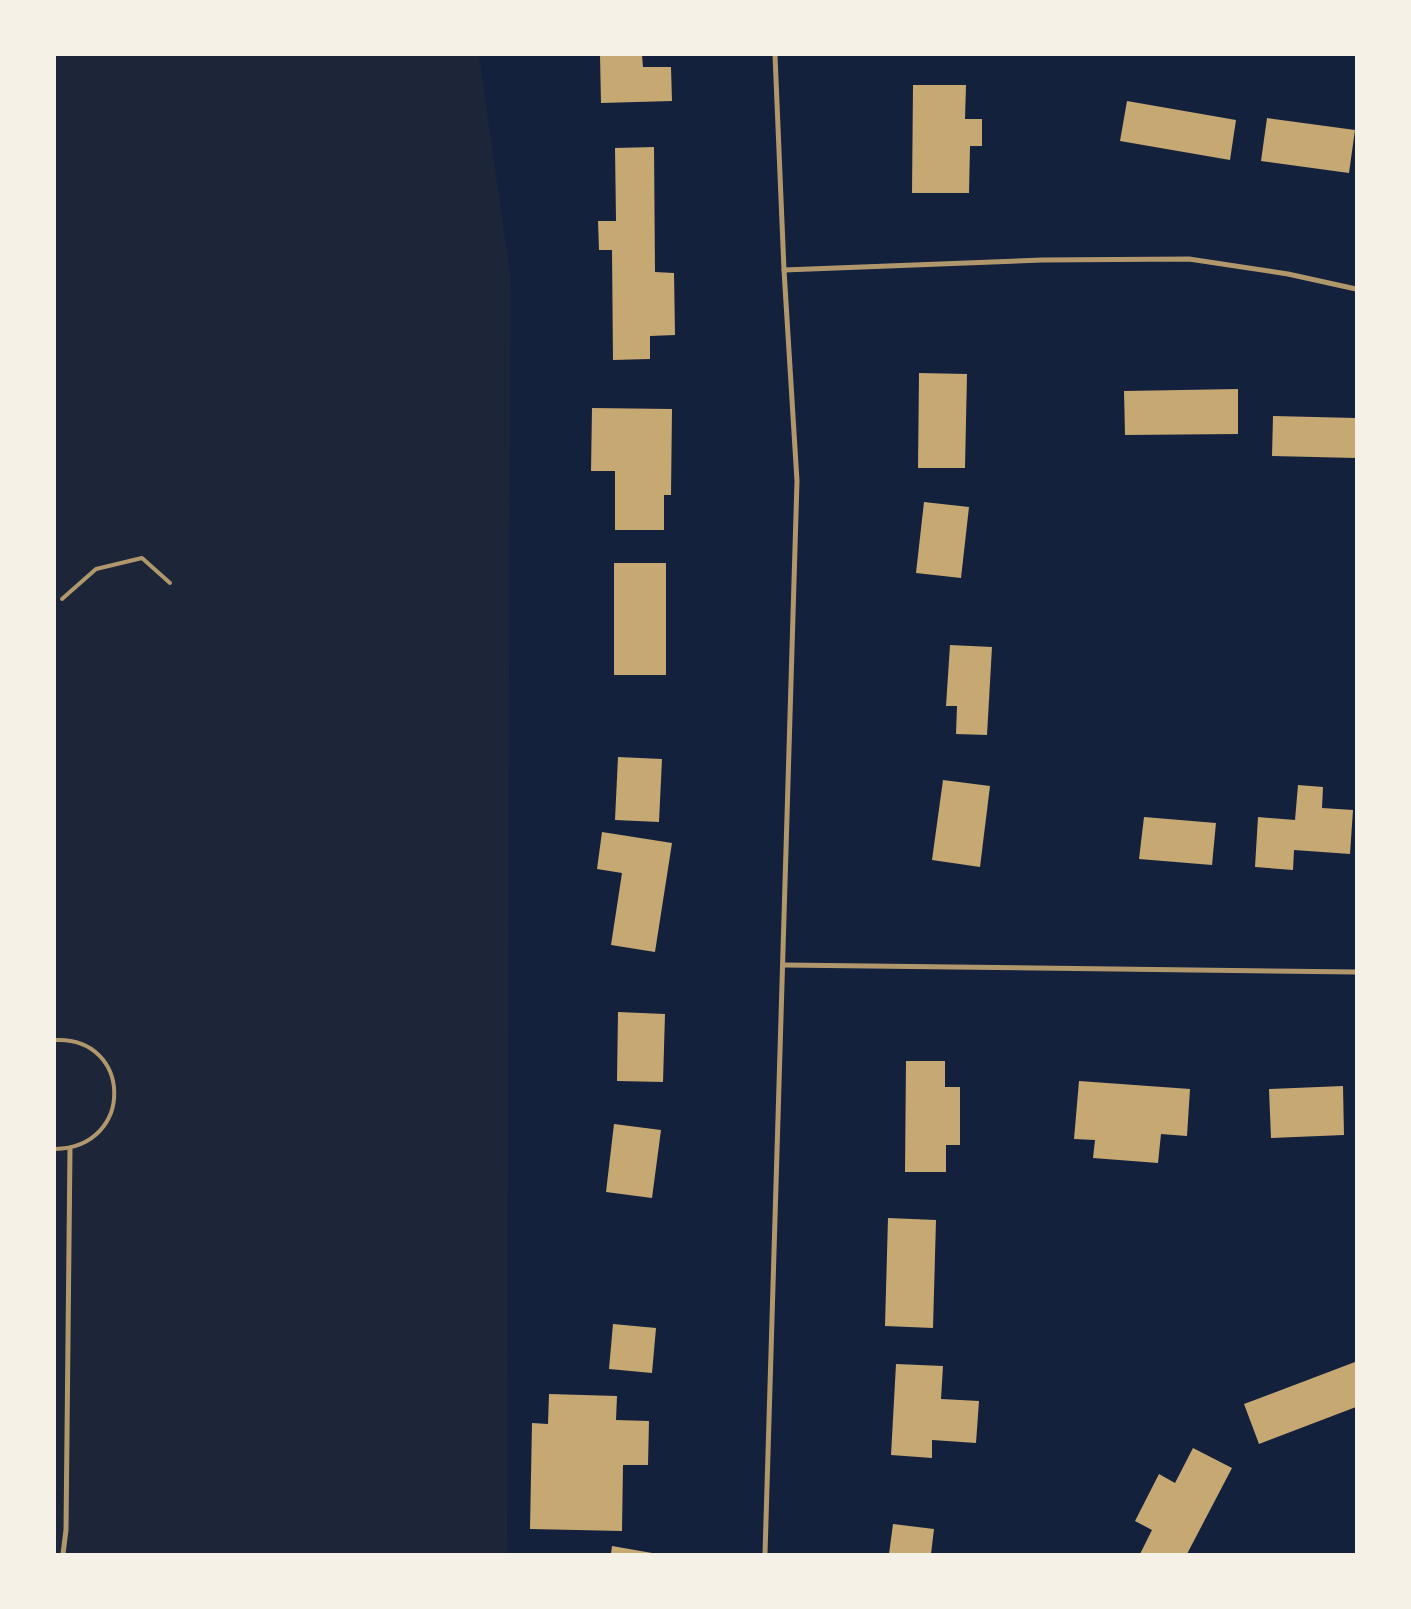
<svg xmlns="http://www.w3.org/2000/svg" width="1411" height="1609" viewBox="0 0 1411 1609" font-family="Inter,sans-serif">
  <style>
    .green { fill: #1d2539 }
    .building { fill: #c6a872 }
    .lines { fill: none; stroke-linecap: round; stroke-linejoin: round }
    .service { stroke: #b1986c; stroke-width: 4 }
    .minor { stroke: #b1986c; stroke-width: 5 }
  </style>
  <rect width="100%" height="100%" fill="#14213d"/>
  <polygon class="green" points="55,55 479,55 510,274 507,1554 55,1554"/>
  <g class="building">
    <polygon points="600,55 642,55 643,67 671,67 672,101 601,103"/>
    <polygon points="913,85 966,85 965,119 982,119 982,146 970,146 969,193 912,193"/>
    <polygon points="1127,101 1236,120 1230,160 1120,141"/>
    <polygon points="1267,118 1355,130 1349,173 1261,161"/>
    <polygon points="654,147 655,272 674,273 675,335 650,336 650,359 613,360 612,250 599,250 598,221 616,221 615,148"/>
    <polygon points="919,373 967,374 965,468 918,468"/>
    <polygon points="1238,389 1238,434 1125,435 1124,391"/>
    <polygon points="592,408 672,409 671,495 664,495 664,530 615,530 615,471 591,471"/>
    <polygon points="1273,416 1356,418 1356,458 1272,456"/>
    <polygon points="924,502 969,507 961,578 916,573"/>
    <rect x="614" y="563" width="52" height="112"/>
    <polygon points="950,645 992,647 987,735 956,734 957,706 946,706"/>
    <polygon points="618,757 662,759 659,822 615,820"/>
    <polygon points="943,780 990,786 980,867 932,860"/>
    <polygon points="1298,785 1323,787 1322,808 1353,810 1350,854 1294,850 1293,870 1255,867 1258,817 1295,820"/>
    <polygon points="1144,817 1216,823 1212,865 1139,859"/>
    <polygon points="602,832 672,843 655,952 611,945 622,873 597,869"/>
    <polygon points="618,1012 665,1014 663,1082 617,1081"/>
    <polygon points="906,1061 945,1061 945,1087 960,1087 960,1145 946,1145 946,1172 905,1172"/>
    <polygon points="1079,1081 1190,1089 1187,1136 1161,1134 1158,1163 1093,1158 1095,1140 1074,1139"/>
    <polygon points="1343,1086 1344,1135 1271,1138 1269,1089"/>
    <polygon points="614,1124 661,1130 652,1198 606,1192"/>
    <polygon points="888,1218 936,1220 933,1328 885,1326"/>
    <polygon points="613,1324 656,1328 652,1373 609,1369"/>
    <polygon points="1355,1362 1356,1407 1259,1444 1244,1404"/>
    <polygon points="896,1364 943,1366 941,1399 979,1401 976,1443 932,1440 932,1458 891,1455"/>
    <polygon points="549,1394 617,1396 616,1420 649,1421 648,1465 623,1465 622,1531 530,1529 532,1423 548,1424"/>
    <polygon points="1193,1448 1232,1468 1187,1554 1140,1554 1152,1530 1135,1521 1159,1474 1175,1483"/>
    <polygon points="893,1524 934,1529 931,1554 889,1554"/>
    <polygon points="612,1546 652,1553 652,1554 611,1554"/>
  </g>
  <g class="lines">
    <g class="service">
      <polyline points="62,599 96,569 142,558 170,583"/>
      <path d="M55,1040C132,1036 136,1147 55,1149"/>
    </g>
    <g class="minor">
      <polyline points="784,270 1042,260 1189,259 1288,274 1356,289"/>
      <polyline points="784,965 1356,972"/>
      <polyline points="63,1554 66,1530 70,1149"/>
      <polyline points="765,1554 797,481 784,270 775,55"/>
    </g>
  </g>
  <rect width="1411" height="1609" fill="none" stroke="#f6f1e7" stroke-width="112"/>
</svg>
